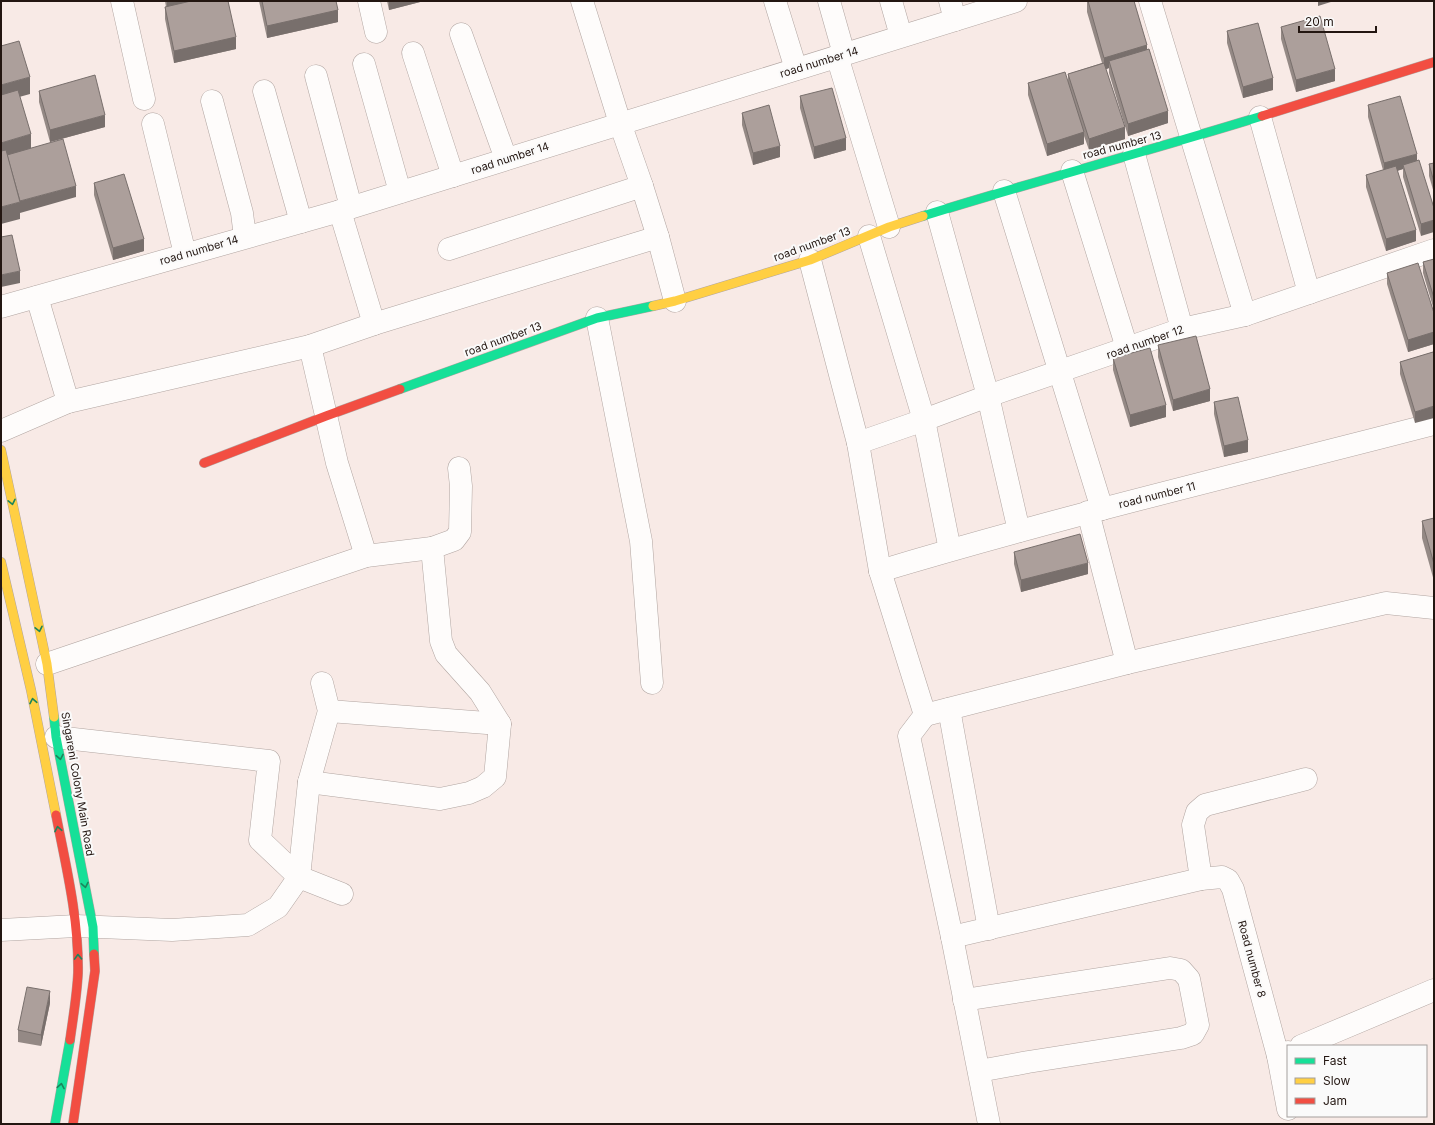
<svg xmlns="http://www.w3.org/2000/svg" width="1435" height="1125" viewBox="0 0 1435 1125" font-family="Inter,sans-serif">
  <style>
    .lines { fill: none; stroke-linecap: round; stroke-linejoin: round }
    .street-casing { stroke: #b1a5a1; stroke-width: 23 }
    .fast-casing { stroke: #b1a5a1; stroke-width: 10 }
    .slow-casing { stroke: #b1a5a1; stroke-width: 10 }
    .jam-casing { stroke: #b1a5a1; stroke-width: 10 }
    .street { stroke: #fefcfb; stroke-width: 22 }
    .fast { stroke: #16e098; stroke-width: 9 }
    .slow { stroke: #ffcf43; stroke-width: 9 }
    .jam { stroke: #f24e42; stroke-width: 9 }
    .wall { fill: #948985 }
    .shaded-wall { fill: #786f6c }
    .building { fill: #ac9f9b; stroke: #786f6c }
    .oneway { stroke: #1c855b }
    .labels { text-anchor: middle; dominant-baseline: central; stroke-width: 4; stroke-linejoin: round; paint-order: stroke }
    .street-label { font-size: 11px; fill: #231611; stroke: #fafafa }
  </style>
  <rect width="100%" height="100%" fill="#f8eae6"/>
  <g class="lines">
    <g class="street-casing">
      <g id="street">
        <polyline points="122,1 144,99"/>
        <polyline points="369,1 376,32"/>
        <polyline points="582,1 620,123 642,186 658,237 675,301"/>
        <polyline points="775,1 796,69"/>
        <polyline points="829,1 844,54"/>
        <polyline points="891,1 901,36"/>
        <polyline points="950,1 955,20"/>
        <polyline points="1150,1 1245,315"/>
        <polyline points="461,34 506,159"/>
        <polyline points="413,53 453,176"/>
        <polyline points="837,56 889,227"/>
        <polyline points="364,64 400,192"/>
        <polyline points="316,76 351,207"/>
        <polyline points="264,91 301,222"/>
        <polyline points="212,101 242,213 245,237"/>
        <polyline points="1260,117 1309,293"/>
        <polyline points="153,124 185,254"/>
        <polyline points="1134,154 1182,329"/>
        <polyline points="1072,171 1127,348"/>
        <polyline points="1004,191 1102,509"/>
        <polyline points="340,211 374,324"/>
        <polyline points="937,212 988,396 1019,531"/>
        <polyline points="869,236 924,420 950,550"/>
        <polyline points="449,249 642,186"/>
        <polyline points="810,260 858,443 880,571 925,715 909,736 952,937 989,1124"/>
        <polyline points="37,297 68,402"/>
        <polyline points="1,307 340,211 1016,1"/>
        <polyline points="597,318 641,541 652,683"/>
        <polyline points="310,346 337,463 366,556"/>
        <polyline points="1,431 68,402 310,346 374,324 658,237"/>
        <polyline points="858,443 924,420 988,396 1182,329 1245,315 1434,250"/>
        <polyline points="1088,512 1127,663"/>
        <path d="M880,571C1063,516 1249,472 1434,424"/>
        <polyline points="47,664 366,556 432,548"/>
        <polyline points="949,709 989,929"/>
        <polyline points="329,711 500,724"/>
        <polyline points="925,715 1127,663 1386,603 1434,608"/>
        <polyline points="56,737 269,761 260,840 299,877 342,894"/>
        <polyline points="309,782 440,799 469,793 483,787 495,777 500,724 480,692 446,654 441,641 432,548 454,540 460,532 461,486 459,468"/>
        <polyline points="1201,879 1222,877 1228,880 1233,889 1278,1056 1288,1052"/>
        <polyline points="1,930 76,926 172,930 248,925 278,907 299,877 309,782 329,711 322,683"/>
        <polyline points="952,937 1201,879 1193,825 1197,812 1205,805 1306,779"/>
        <polyline points="964,1000 1170,968 1181,970 1189,979 1198,1025 1193,1034 1181,1038 1028,1062 979,1071"/>
        <polyline points="1301,1046 1434,990"/>
        <polyline points="1278,1056 1288,1109"/>
      </g>
    </g>
    <g class="fast-casing">
      <g id="fast">
        <path d="M923,216C1035,181 1149,151 1262,116"/>
        <polyline points="400,389 597,318 653,306"/>
        <polyline points="54,717 56,737 93,927 94,954"/>
        <polyline points="55,1124 70,1040"/>
      </g>
    </g>
    <g class="slow-casing">
      <g id="slow">
        <polyline points="653,306 675,301 810,260 889,227 923,216"/>
        <polyline points="1,450 47,664 54,717"/>
        <polyline points="1,562 31,690 56,815"/>
      </g>
    </g>
    <g class="jam-casing">
      <g id="jam">
        <polyline points="1262,116 1434,62"/>
        <polyline points="204,463 326,416 400,389"/>
        <path d="M56,815C66,866 79,919 78,973C77,995 73,1018 70,1040"/>
        <polyline points="73,1124 95,971 94,954"/>
      </g>
    </g>
    <use href="#street" class="street"/>
    <use href="#fast" class="fast"/>
    <use href="#slow" class="slow"/>
    <use href="#jam" class="jam"/>
  </g>
  <g class="wall">
    <polygon points="165,1 228,1 236,49 174,63 165,19 165,7 166,7"/>
    <polygon points="259,1 336,1 338,22 267,38"/>
    <polygon points="387,1 424,1 389,10"/>
    <polygon points="1087,1 1134,1 1147,50 1168,123 1128,136 1109,73 1109,68 1106,69 1125,139 1089,150 1084,136 1084,144 1047,156 1028,95 1028,83 1068,83 1068,74 1102,63 1087,12"/>
    <polygon points="1281,27 1335,81 1296,92 1281,39"/>
    <polygon points="1227,31 1273,90 1243,98 1227,43"/>
    <polygon points="39,91 105,127 50,142 39,102"/>
    <polygon points="800,96 846,150 814,159 800,108"/>
    <polygon points="1368,105 1417,161 1434,208 1421,236 1403,177 1403,169 1397,171 1416,241 1386,251 1366,187 1366,175 1383,170 1368,117"/>
    <polygon points="742,113 780,157 753,165 742,125"/>
    <polygon points="1434,163 1434,193 1429,176 1429,164"/>
    <polygon points="94,183 144,251 113,260 94,195"/>
    <polygon points="1434,259 1434,310 1423,273 1423,262"/>
    <polygon points="1387,273 1434,313 1434,344 1408,352 1387,284"/>
    <polygon points="1158,345 1210,401 1173,411 1158,357"/>
    <polygon points="1433,352 1415,423 1400,374 1400,362"/>
    <polygon points="1113,358 1166,417 1130,427 1113,370"/>
    <polygon points="1214,402 1248,452 1224,457 1214,414"/>
    <polygon points="1434,518 1434,581 1422,538 1422,521"/>
    <polygon points="1014,552 1088,574 1021,592 1014,564"/>
    <polygon points="50,1003 41,1046 18,1042 18,1030"/>
  </g>
  <g class="shaded-wall">
    <polygon points="167,1 199,1 167,10"/>
    <polygon points="389,1 424,1 389,10"/>
    <polygon points="1318,1 1334,1 1318,6"/>
    <polygon points="338,10 338,22 267,38 267,26"/>
    <polygon points="236,37 236,49 174,63 174,51"/>
    <polygon points="1147,45 1147,57 1109,61 1109,68 1104,70 1104,58"/>
    <polygon points="1335,69 1335,81 1296,92 1296,80"/>
    <polygon points="30,77 30,94 1,102 1,85"/>
    <polygon points="1273,78 1273,90 1243,98 1243,87"/>
    <polygon points="1168,111 1168,123 1128,136 1128,124"/>
    <polygon points="105,115 105,127 50,142 50,130"/>
    <polygon points="1125,127 1125,139 1089,150 1089,139"/>
    <polygon points="1084,132 1084,144 1047,156 1047,144"/>
    <polygon points="31,134 31,151 1,160 1,143"/>
    <polygon points="846,138 846,150 814,159 814,147"/>
    <polygon points="780,146 780,157 753,165 753,153"/>
    <polygon points="1417,154 1417,165 1403,165 1403,169 1384,175 1384,163"/>
    <polygon points="76,186 76,197 20,213 20,201"/>
    <polygon points="20,202 20,219 1,224 1,207"/>
    <polygon points="1434,220 1434,232 1421,236 1421,224"/>
    <polygon points="1416,230 1416,241 1386,251 1386,239"/>
    <polygon points="144,239 144,251 113,260 113,248"/>
    <polygon points="20,271 20,283 1,287 1,275"/>
    <polygon points="1434,332 1434,344 1408,352 1408,340"/>
    <polygon points="1210,389 1210,401 1173,411 1173,400"/>
    <polygon points="1166,405 1166,417 1130,427 1130,415"/>
    <polygon points="1434,406 1434,418 1415,423 1415,412"/>
    <polygon points="1248,440 1248,452 1224,457 1224,446"/>
    <polygon points="1088,563 1088,574 1021,592 1021,580"/>
    <polygon points="50,991 50,1003 41,1046 41,1035"/>
  </g>
  <g class="building">
    <polygon points="191,1 228,1 236,37 174,51 165,7"/>
    <polygon points="262,1 336,1 338,10 267,26"/>
    <polygon points="1088,1 1134,1 1147,45 1104,58"/>
    <polygon points="1320,16 1335,69 1296,80 1281,27"/>
    <polygon points="1258,23 1273,78 1243,87 1227,31"/>
    <polygon points="19,41 30,77 1,85 1,46"/>
    <polygon points="1149,49 1168,111 1128,124 1109,61"/>
    <polygon points="1104,63 1125,127 1089,139 1068,74"/>
    <polygon points="1065,72 1084,132 1047,144 1028,83"/>
    <polygon points="95,75 105,115 50,130 39,91"/>
    <polygon points="832,88 846,138 814,147 800,96"/>
    <polygon points="18,90 31,134 1,143 1,95"/>
    <polygon points="1400,96 1417,154 1384,163 1368,105"/>
    <polygon points="769,105 780,146 753,153 742,113"/>
    <polygon points="63,139 76,186 20,201 7,155"/>
    <polygon points="6,150 20,202 1,207 1,151"/>
    <polygon points="1419,160 1434,208 1434,220 1421,224 1403,165"/>
    <polygon points="1434,163 1434,182 1429,164"/>
    <polygon points="1396,166 1416,230 1386,239 1366,175"/>
    <polygon points="124,174 144,239 113,248 94,183"/>
    <polygon points="12,235 20,271 1,275 1,237"/>
    <polygon points="1434,259 1434,298 1423,262"/>
    <polygon points="1418,263 1434,313 1434,332 1408,340 1387,273"/>
    <polygon points="1196,336 1210,389 1173,400 1158,345"/>
    <polygon points="1150,348 1166,405 1130,415 1113,358"/>
    <polygon points="1433,352 1434,354 1434,406 1415,412 1400,362"/>
    <polygon points="1238,397 1248,440 1224,446 1214,402"/>
    <polygon points="1434,518 1434,564 1422,521"/>
    <polygon points="1080,534 1088,563 1021,580 1014,552"/>
    <polygon points="27,987 50,991 41,1035 18,1030"/>
  </g>
  <defs><path id="oneway-chevron" d="M-2-3.5L2.5 0L-2 3.5" fill="none" stroke-width="1.6" stroke-linecap="round" stroke-linejoin="round"/></defs>
  <g class="oneway">
    <use href="#oneway-chevron" transform="translate(12 502) rotate(78)"/>
    <use href="#oneway-chevron" transform="translate(39 629) rotate(78)"/>
    <use href="#oneway-chevron" transform="translate(33 701) rotate(-101)"/>
    <use href="#oneway-chevron" transform="translate(60 757) rotate(79)"/>
    <use href="#oneway-chevron" transform="translate(58 829) rotate(-101)"/>
    <use href="#oneway-chevron" transform="translate(85 885) rotate(79)"/>
    <use href="#oneway-chevron" transform="translate(78 957) rotate(-92)"/>
    <use href="#oneway-chevron" transform="translate(61 1086) rotate(-80)"/>
  </g>
  <g class="labels">
    <g class="street-label">
      <text transform="translate(819 62) rotate(-17)">road number 14</text>
      <text transform="translate(1122 145) rotate(-15)">road number 13</text>
      <text transform="translate(510 158) rotate(-18)">road number 14</text>
      <text transform="translate(812 244) rotate(-20)">road number 13</text>
      <text transform="translate(199 250) rotate(-16)">road number 14</text>
      <text transform="translate(503 339) rotate(-20)">road number 13</text>
      <text transform="translate(1145 342) rotate(-19)">road number 12</text>
      <text transform="translate(1157 495) rotate(-14)">road number 11</text>
      <text transform="translate(78 784) rotate(80)">Singareni Colony Main Road</text>
      <text transform="translate(1252 959) rotate(75)">Road number 8</text>
    </g>
  </g>
  <rect width="1435" height="1125" fill="none" stroke="#231611" stroke-width="4"/>
  <rect x="1287" y="1045" width="140" height="72" fill="#fafafa" stroke="#a49f9d"/>
  <rect x="1295" y="1058" width="20" height="6" fill="#16e098" stroke="#a49f9d"/>
  <text x="1323" y="1065" font-size="12" fill="#231611">Fast</text>
  <rect x="1295" y="1078" width="20" height="6" fill="#ffcf43" stroke="#a49f9d"/>
  <text x="1323" y="1085" font-size="12" fill="#231611">Slow</text>
  <rect x="1295" y="1098" width="20" height="6" fill="#f24e42" stroke="#a49f9d"/>
  <text x="1323" y="1105" font-size="12" fill="#231611">Jam</text>
  <path d="M1299 26v6h77v-6" fill="none" stroke="#231611" stroke-width="2"/>
  <text x="1305" y="26" font-size="12" fill="#231611" stroke="#fafafa" stroke-width="3" paint-order="stroke">20 m</text>
</svg>
